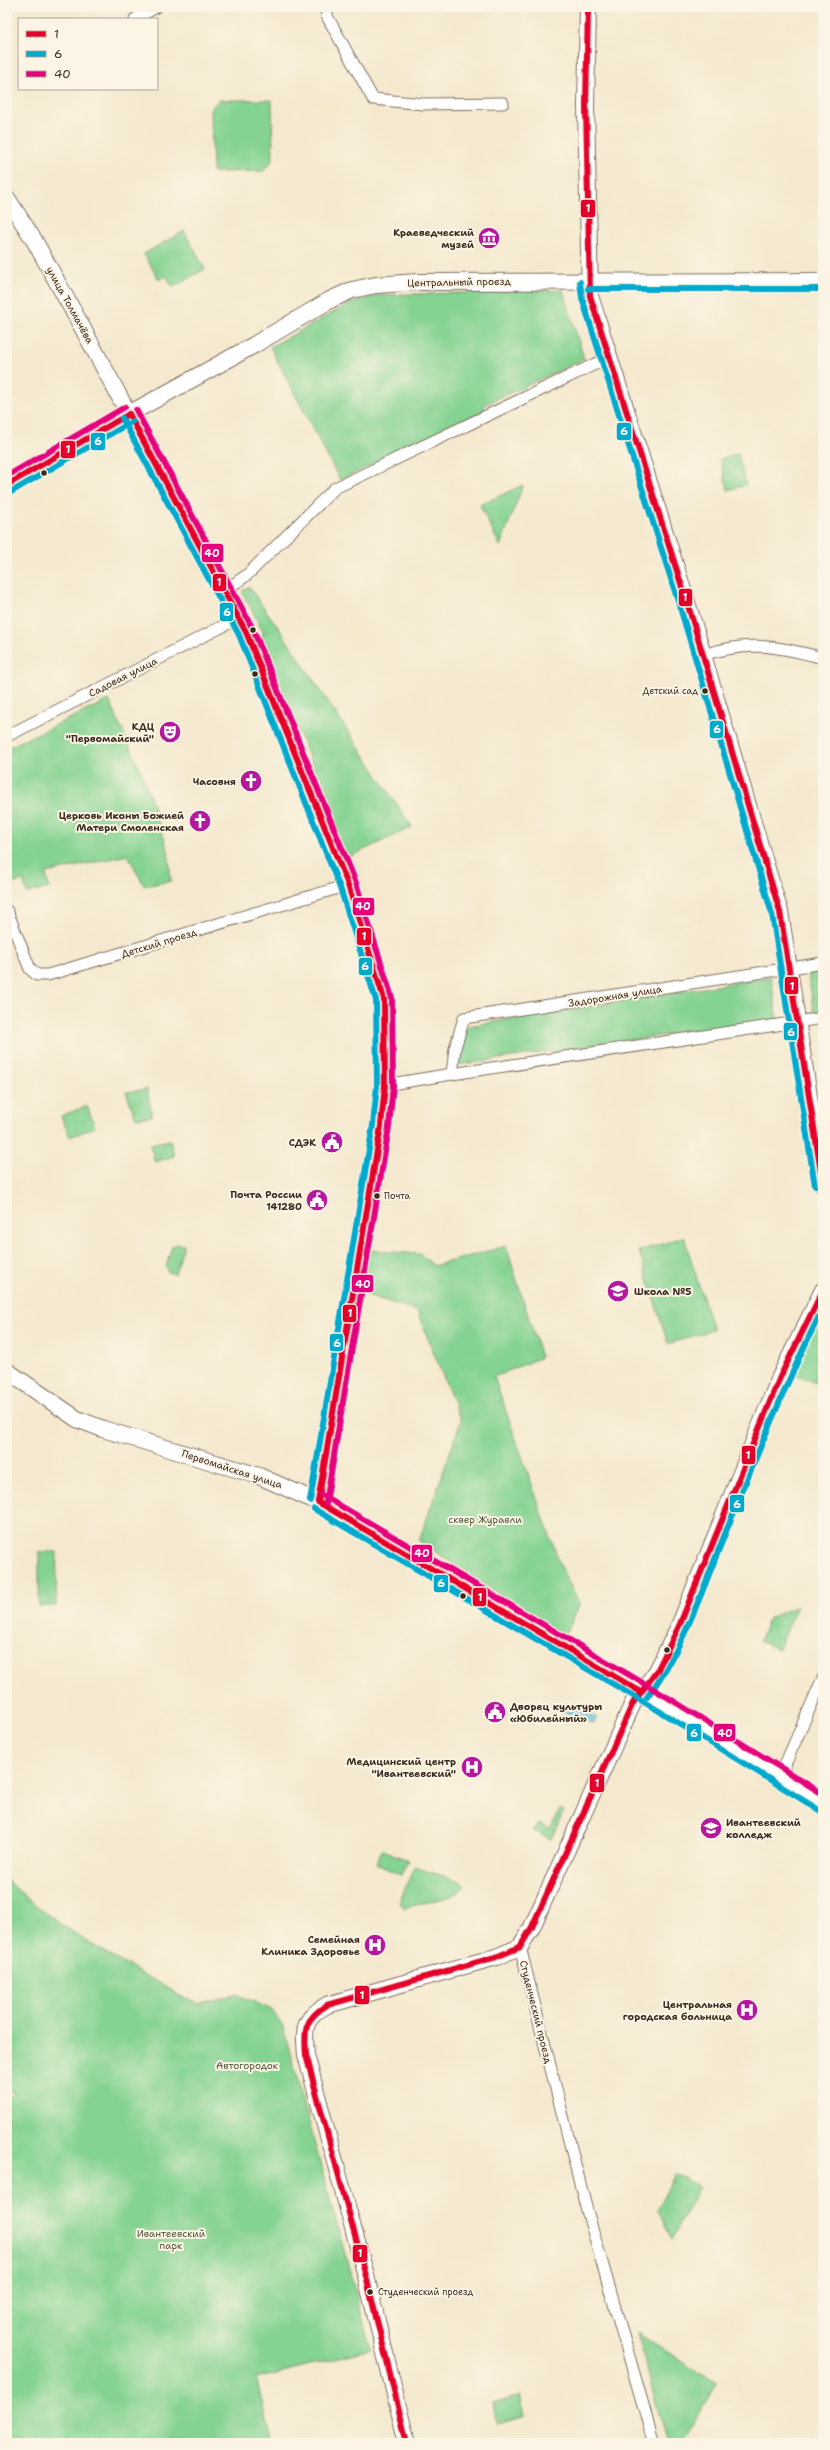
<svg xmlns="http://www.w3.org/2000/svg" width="830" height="2450" viewBox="0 0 830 2450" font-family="'Shantell Sans',sans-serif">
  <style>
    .green { fill: #85d392; stroke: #607e58 }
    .water { fill: #5bc1d9; stroke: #4b767c }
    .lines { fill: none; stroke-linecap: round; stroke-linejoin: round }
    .street-casing { stroke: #7c6d5c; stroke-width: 13 }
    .secondary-casing { stroke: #7c6d5c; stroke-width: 18 }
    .street { stroke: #fff; stroke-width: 11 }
    .secondary { stroke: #fff; stroke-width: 16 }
    .bus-1-casing { stroke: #fcf5e5; stroke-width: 9 }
    .bus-2-casing { stroke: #fcf5e5; stroke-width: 9 }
    .bus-3-casing { stroke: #fcf5e5; stroke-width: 9 }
    .bus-1 { stroke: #e4002b; stroke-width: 6 }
    .bus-2 { stroke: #00a9ce; stroke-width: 6 }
    .bus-3 { stroke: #e5007d; stroke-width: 6 }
    .bus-dot { fill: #3b2a1e; stroke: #fcf5e5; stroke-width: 1.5 }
    .labels { text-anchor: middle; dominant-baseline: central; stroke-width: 4; stroke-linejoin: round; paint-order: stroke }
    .bus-label { font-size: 9px; fill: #3b2a1e; stroke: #fcf5e5; text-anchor: start }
    .poi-label { font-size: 10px; font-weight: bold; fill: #3b2a1e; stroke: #fcf5e5; text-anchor: end }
    .street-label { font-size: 10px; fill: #3b2a1e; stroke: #fcf5e5 }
    .park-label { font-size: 10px; fill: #4e543b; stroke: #fcf5e5 }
    .line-badge { stroke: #fcf5e5; stroke-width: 1.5 }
    .badge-label { font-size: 11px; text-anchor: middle; font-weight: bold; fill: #fff }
  </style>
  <rect width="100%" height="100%" fill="#fcf5e5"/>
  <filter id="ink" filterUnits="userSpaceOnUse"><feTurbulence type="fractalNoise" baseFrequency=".025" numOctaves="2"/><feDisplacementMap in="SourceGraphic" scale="8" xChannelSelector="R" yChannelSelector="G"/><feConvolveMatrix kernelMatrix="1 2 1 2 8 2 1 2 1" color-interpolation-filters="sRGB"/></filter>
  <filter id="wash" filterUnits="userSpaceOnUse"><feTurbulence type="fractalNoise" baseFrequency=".012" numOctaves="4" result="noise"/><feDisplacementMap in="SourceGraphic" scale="16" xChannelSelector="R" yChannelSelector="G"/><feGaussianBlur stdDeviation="0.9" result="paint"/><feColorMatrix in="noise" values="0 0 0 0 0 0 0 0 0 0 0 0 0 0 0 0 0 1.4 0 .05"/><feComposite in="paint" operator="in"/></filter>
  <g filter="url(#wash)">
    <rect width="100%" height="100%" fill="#f4e9ce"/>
    <g class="green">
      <polygon points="220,100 272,100 273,160 263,171 213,172 211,111 213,106"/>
      <polygon points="184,231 205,269 173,287 166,276 159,280 144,254"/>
      <polygon points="563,290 584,359 484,405 485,410 340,480 270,347 351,303 379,295"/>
      <polygon points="738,454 746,485 728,490 720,459"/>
      <polygon points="523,485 500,546 480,505"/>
      <polygon points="249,587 278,627 412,827 347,858 329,816 331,811 260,636 264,634 242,591"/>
      <polygon points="109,700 143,776 168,850 171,881 144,886 128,855 46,873 49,888 27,893 23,880 12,884 7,871 7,748"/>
      <polygon points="823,966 823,1013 815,1015 807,970"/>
      <polygon points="771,977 777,1019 457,1065 468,1026"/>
      <polygon points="147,1089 152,1116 136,1118 126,1092"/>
      <polygon points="87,1106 95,1127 70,1137 61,1116"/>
      <polygon points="170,1140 174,1156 155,1162 150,1144"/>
      <polygon points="684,1237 713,1330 668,1344 639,1251"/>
      <polygon points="178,1244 184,1245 175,1274 168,1272 166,1266 172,1246"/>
      <polygon points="506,1246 541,1357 494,1377 562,1570 580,1604 564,1638 419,1541 461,1421 417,1311 367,1295 362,1272 369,1250 420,1254 434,1266"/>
      <polygon points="823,1306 823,1386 790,1372"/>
      <polygon points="39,1552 57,1552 56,1606 39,1606"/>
      <polygon points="797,1606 779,1649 759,1641 769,1618"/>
      <polygon points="560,1809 564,1811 551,1839 532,1830 539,1824 550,1829"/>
      <polygon points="382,1850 408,1860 402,1875 376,1864"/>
      <polygon points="414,1867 460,1881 465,1886 453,1896 404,1908 399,1903"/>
      <path d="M7,1880C61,1932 131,1968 197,2004L237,1994L272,2010L283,2027L371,2349L256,2379L273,2443H7V2101L14,2091L7,2092Z"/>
      <polygon points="675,2174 699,2187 672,2239 657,2210"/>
      <polygon points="637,2333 717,2383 681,2443 667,2443"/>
      <polygon points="521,2396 526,2416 497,2424 492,2404"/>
    </g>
    <polygon class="water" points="563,1703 597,1717 594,1724 560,1710"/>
  </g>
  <g filter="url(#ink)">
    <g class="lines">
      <g class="street-casing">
        <g id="street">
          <polyline points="325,7 328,18 373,99 423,104 503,103"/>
          <polyline points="135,19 156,7"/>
          <polyline points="224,591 247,575 335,488 610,357"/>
          <path d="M703,655C749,640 777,646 823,658"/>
          <polyline points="7,736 239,618"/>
          <polyline points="7,911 30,969 37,975 48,975 348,885"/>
          <polyline points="452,1074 823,1018"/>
          <polyline points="385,1085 452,1074 455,1048 464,1018 823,963"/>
          <polyline points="780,1776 823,1678"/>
          <polyline points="520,1947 586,2207 654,2443"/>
        </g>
      </g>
      <g class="secondary-casing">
        <g id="secondary">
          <polyline points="588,7 586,105 590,296 690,612 780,912 823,1185"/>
          <polyline points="7,198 34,240 82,327 246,632 306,776 348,885 384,999 385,1085 381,1126 318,1502"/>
          <polyline points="7,485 129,414 254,345 330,300 352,290 376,285 418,282 823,281"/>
          <polyline points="7,1371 77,1419 103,1429 259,1476 318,1502 663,1704 823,1803"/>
          <path d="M407,2443L365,2272L306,2055C304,2029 302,2019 327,2005L496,1957L520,1947L532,1927L633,1703L657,1671L680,1624L780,1377L823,1290"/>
        </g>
      </g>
      <use href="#street" class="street"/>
      <use href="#secondary" class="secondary"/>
      <g class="bus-1-casing">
        <g id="bus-1">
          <polyline points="588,7 586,105 590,296 690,612 780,912 823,1185"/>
          <polyline points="129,414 246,632 348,885 384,999 385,1085 381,1126 318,1502"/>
          <polyline points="7,485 129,414"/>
          <polyline points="318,1502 641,1692"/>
          <polyline points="520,1947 532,1927 633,1703 657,1671 680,1624 780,1377 823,1290"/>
          <path d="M407,2443L365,2272L306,2055C304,2030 304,2019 327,2005L496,1957L520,1947"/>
        </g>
      </g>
      <g class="bus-2-casing">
        <g id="bus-2">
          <polyline points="580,282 582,298 682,614 772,914 815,1186"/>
          <polyline points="588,289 823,289"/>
          <polyline points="122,418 239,635 340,888 376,1000 377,1085 373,1125 310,1501"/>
          <polyline points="11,492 133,421"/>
          <polyline points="314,1509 659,1711 819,1810"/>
          <path d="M647,1697C683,1650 701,1593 723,1539C755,1460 785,1384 823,1308"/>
        </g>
      </g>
      <g class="bus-3-casing">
        <g id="bus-3">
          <polyline points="136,410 253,629 356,883 392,998 393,1085 389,1127 326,1503"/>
          <polyline points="7,476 125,407"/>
          <polyline points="322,1495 667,1697 823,1794"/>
        </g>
      </g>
      <use href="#bus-1" class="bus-1"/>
      <use href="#bus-2" class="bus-2"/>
      <use href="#bus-3" class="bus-3"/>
    </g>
  </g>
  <defs>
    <g id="museum-disc" transform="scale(1.15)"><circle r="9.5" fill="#b5179e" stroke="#fcf5e5"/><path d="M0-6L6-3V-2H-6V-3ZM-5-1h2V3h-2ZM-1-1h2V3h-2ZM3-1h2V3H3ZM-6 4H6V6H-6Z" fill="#fff"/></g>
    <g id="theatre-disc" transform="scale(1.15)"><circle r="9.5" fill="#b5179e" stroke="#fcf5e5"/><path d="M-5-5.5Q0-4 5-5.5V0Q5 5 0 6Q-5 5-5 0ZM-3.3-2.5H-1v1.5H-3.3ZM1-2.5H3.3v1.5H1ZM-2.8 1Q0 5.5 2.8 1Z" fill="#fff"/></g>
    <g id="church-disc" transform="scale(1.15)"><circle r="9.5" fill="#b5179e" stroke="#fcf5e5"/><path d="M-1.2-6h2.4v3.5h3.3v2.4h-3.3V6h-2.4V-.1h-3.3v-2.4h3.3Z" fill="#fff"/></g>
    <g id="civic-disc" transform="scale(1.15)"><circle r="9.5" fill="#b5179e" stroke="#fcf5e5"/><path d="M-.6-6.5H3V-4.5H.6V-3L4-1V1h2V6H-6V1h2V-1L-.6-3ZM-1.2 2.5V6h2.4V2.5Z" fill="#fff"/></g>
    <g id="school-disc" transform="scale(1.15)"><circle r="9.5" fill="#b5179e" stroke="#fcf5e5"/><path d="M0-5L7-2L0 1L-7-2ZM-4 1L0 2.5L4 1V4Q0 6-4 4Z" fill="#fff"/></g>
    <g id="hospital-disc" transform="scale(1.15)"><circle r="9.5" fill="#b5179e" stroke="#fcf5e5"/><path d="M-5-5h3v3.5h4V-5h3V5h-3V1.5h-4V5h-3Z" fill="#fff"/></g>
    <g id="university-disc" transform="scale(1.15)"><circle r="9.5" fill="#b5179e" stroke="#fcf5e5"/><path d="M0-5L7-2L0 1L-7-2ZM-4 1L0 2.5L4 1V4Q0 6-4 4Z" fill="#fff"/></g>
  </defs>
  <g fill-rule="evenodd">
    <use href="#museum-disc" x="489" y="238"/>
    <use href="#theatre-disc" x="170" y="732"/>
    <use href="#church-disc" x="251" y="781"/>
    <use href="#church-disc" x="200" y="821"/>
    <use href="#civic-disc" x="332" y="1142"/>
    <use href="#civic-disc" x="317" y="1200"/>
    <use href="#school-disc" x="618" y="1291"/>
    <use href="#civic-disc" x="495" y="1712"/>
    <use href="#hospital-disc" x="472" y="1767"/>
    <use href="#university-disc" x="711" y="1828"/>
    <use href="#hospital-disc" x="375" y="1945"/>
    <use href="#hospital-disc" x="747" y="2010"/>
  </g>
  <g class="bus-dot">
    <circle cx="44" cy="473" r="3.5"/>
    <circle cx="253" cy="630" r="3.5"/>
    <circle cx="255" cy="674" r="3.5"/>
    <circle cx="705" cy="691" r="3.5"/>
    <circle cx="377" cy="1196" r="3.5"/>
    <circle cx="463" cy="1596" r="3.5"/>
    <circle cx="667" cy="1650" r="3.5"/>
    <circle cx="370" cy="2292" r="3.5"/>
  </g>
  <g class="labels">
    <g class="bus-label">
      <text x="698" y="691" text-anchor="end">Детский сад</text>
      <text x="384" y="1196">Почта</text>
      <text x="378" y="2292">Студенческий проезд</text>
    </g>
    <g class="poi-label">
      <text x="474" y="232">Краеведческий<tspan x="474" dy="12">музей</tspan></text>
      <text x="154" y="726">КДЦ<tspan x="154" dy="12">"Первомайский"</tspan></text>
      <text x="236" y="781">Часовня</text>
      <text x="184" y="815">Церковь Иконы Божией<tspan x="184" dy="12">Матери Смоленская</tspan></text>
      <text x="316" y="1142">СДЭК</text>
      <text x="302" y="1194">Почта России<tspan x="302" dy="12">141280</tspan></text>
      <text x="634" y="1291" text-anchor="start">Школа №5</text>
      <text x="510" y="1706" text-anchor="start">Дворец культуры<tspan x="510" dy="12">«Юбилейный»</tspan></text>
      <text x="456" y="1761">Медицинский центр<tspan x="456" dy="12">"Ивантеевский"</tspan></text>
      <text x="726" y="1822" text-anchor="start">Ивантеевский<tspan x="726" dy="12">колледж</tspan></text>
      <text x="360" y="1939">Семейная<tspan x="360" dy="12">Клиника Здоровье</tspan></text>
      <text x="732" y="2004">Центральная<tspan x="732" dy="12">городская больница</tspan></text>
    </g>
    <g class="street-label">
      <text transform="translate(459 282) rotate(-1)">Центральный проезд</text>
      <text transform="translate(70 305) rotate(61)">улица Толмачёва</text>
      <text transform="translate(123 677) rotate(-27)">Садовая улица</text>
      <text transform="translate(159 943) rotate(-17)">Детский проезд</text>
      <text transform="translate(615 996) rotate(-9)">Задорожная улица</text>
      <text transform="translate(232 1469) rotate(18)">Первомайская улица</text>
      <text transform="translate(536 2012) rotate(76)">Студенческий проезд</text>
    </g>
    <g class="park-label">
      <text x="485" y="1519">сквер Журавли</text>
      <text x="247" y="2065">Автогородок</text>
      <text x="171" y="2233">Ивантеевский<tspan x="171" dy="12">парк</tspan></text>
    </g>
  </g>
  <g class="line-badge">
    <rect x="580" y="199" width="16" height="19" rx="4" fill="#e4002b"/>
    <rect x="616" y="422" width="16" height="19" rx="4" fill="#00a9ce"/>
    <rect x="90" y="432" width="16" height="19" rx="4" fill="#00a9ce"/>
    <rect x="60" y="440" width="16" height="19" rx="4" fill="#e4002b"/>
    <rect x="201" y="543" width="23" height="20" rx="4" fill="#e5007d"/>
    <rect x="212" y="573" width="15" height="19" rx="4" fill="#e4002b"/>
    <rect x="678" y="588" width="15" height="19" rx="4" fill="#e4002b"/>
    <rect x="219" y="602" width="15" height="20" rx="4" fill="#00a9ce"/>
    <rect x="709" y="720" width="15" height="19" rx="4" fill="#00a9ce"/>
    <rect x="352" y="897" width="23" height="19" rx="4" fill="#e5007d"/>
    <rect x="356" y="927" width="16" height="19" rx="4" fill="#e4002b"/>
    <rect x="358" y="957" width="15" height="19" rx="4" fill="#00a9ce"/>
    <rect x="784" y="976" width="15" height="19" rx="4" fill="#e4002b"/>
    <rect x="783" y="1022" width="15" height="19" rx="4" fill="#00a9ce"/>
    <rect x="351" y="1274" width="23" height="19" rx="4" fill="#e5007d"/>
    <rect x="342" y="1304" width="15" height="19" rx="4" fill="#e4002b"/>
    <rect x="329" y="1333" width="15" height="19" rx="4" fill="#00a9ce"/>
    <rect x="741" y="1445" width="15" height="20" rx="4" fill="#e4002b"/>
    <rect x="729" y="1494" width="16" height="19" rx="4" fill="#00a9ce"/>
    <rect x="411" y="1544" width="22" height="19" rx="4" fill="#e5007d"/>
    <rect x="433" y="1574" width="16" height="19" rx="4" fill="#00a9ce"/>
    <rect x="472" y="1587" width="15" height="20" rx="4" fill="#e4002b"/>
    <rect x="686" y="1723" width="16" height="19" rx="4" fill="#00a9ce"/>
    <rect x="713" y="1723" width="23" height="19" rx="4" fill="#e5007d"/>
    <rect x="589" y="1773" width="16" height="20" rx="4" fill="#e4002b"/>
    <rect x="354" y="1985" width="16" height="20" rx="4" fill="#e4002b"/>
    <rect x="352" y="2244" width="16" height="19" rx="4" fill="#e4002b"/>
  </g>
  <g class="badge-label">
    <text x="588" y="212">1</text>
    <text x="624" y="435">6</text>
    <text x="98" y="445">6</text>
    <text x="68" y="453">1</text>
    <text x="212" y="557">40</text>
    <text x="219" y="586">1</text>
    <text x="685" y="601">1</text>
    <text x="227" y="616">6</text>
    <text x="717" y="733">6</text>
    <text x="363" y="910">40</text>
    <text x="364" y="940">1</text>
    <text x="365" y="970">6</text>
    <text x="792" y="990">1</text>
    <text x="791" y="1036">6</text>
    <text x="363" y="1288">40</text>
    <text x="350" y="1317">1</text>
    <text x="337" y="1347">6</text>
    <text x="748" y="1459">1</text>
    <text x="737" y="1508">6</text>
    <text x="422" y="1557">40</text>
    <text x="441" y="1587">6</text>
    <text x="480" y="1601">1</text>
    <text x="694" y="1737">6</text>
    <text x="725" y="1737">40</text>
    <text x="597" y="1787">1</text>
    <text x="362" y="1999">1</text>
    <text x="360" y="2257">1</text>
  </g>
  <rect width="830" height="2450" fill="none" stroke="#fcf5e5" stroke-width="24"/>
  <rect x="18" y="18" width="140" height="72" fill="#fcf5e5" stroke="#afa495"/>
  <rect x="26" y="31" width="20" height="6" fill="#e4002b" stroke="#afa495"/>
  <text x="54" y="38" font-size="12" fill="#3b2a1e">1</text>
  <rect x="26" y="51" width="20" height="6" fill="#00a9ce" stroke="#afa495"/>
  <text x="54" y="58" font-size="12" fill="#3b2a1e">6</text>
  <rect x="26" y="71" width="20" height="6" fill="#e5007d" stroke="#afa495"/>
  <text x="54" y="78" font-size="12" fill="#3b2a1e">40</text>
</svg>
